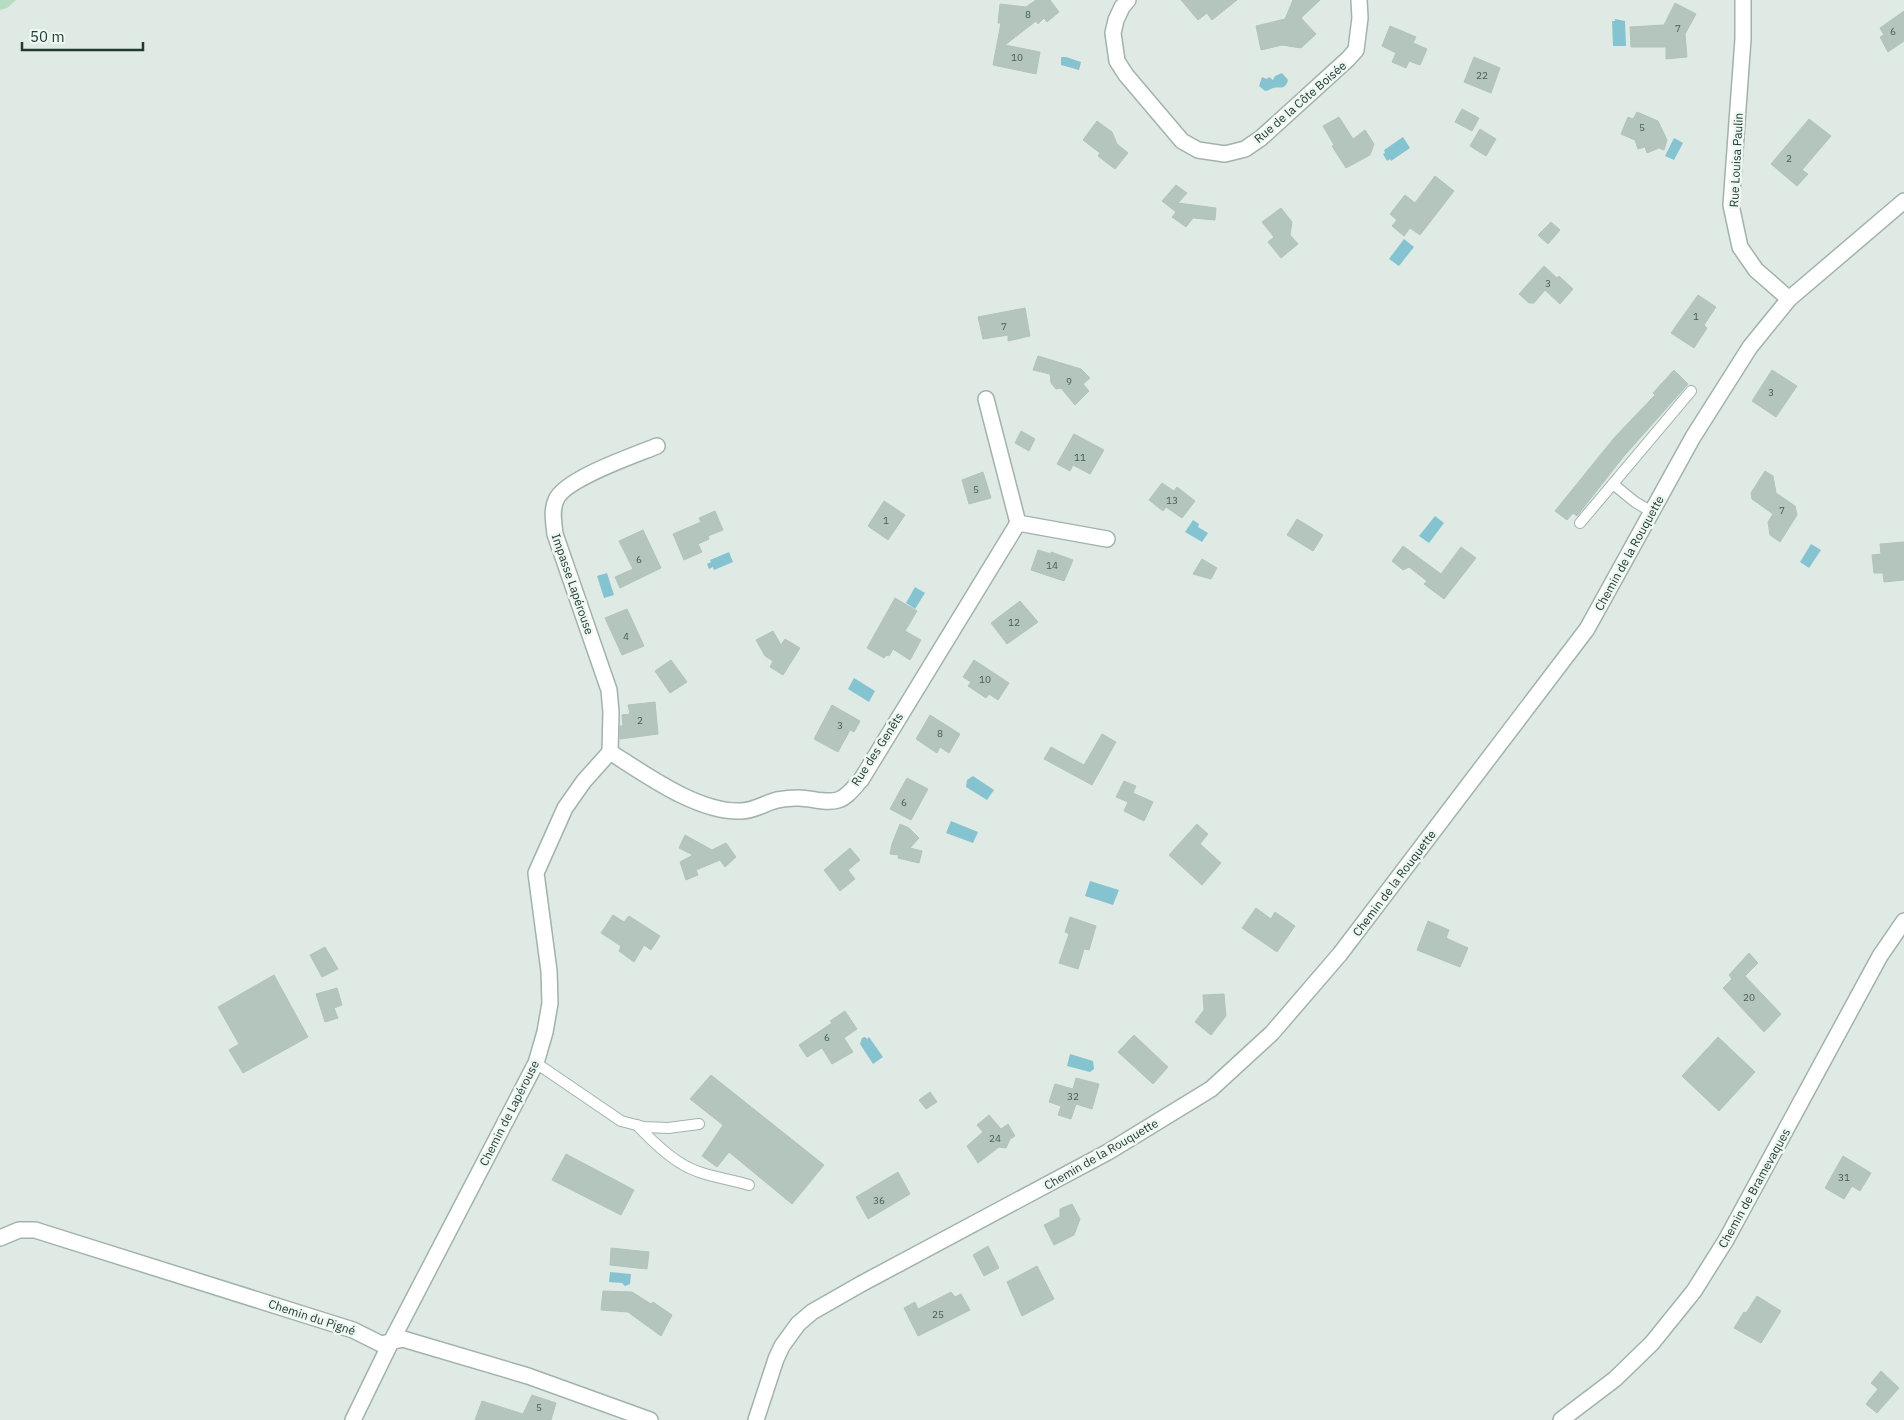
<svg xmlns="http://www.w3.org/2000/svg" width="1904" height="1420" viewBox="0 0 1904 1420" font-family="'IBM Plex Sans',sans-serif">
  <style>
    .green { fill: #b7dcc2 }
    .water { fill: #86c3d0 }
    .building { fill: #b4c5be; stroke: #b1c4bc }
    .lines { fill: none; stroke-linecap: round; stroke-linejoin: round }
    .service-casing { stroke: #a2b2ac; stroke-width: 12 }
    .minor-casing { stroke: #a2b2ac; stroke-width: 18 }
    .service { stroke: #fff; stroke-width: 10 }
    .minor { stroke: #fff; stroke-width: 15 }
    .labels { text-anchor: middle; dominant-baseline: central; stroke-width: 5; stroke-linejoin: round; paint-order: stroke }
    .number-label { font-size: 10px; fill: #455d56 }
    .street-label { font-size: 12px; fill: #203a33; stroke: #eff7f3 }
  </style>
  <rect width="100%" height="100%" fill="#dfeae5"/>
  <polygon class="green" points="0,0 16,0 7,8 0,10"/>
  <g class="water">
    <polygon points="1615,19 1625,21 1626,46 1613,46 1612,21 1615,21"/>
    <polygon points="1061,57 1066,57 1081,62 1079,70 1061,65"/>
    <path d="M1282,73L1288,80C1285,91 1280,86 1273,88C1270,89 1268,91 1265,91L1259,86L1262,77L1267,79L1269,77L1273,80L1275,76Z"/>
    <polygon points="1403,137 1410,148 1391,161 1390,159 1387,161 1383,154 1385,153 1384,150"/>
    <polygon points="1674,138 1683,143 1674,160 1665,156"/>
    <polygon points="1404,239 1414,247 1399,266 1389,259"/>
    <polygon points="1435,516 1444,523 1429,543 1419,536"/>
    <polygon points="1193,520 1199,524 1198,527 1208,533 1202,542 1185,532"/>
    <polygon points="1811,544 1821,550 1809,568 1800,562"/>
    <polygon points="729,552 733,562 714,570 713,567 709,569 707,564 711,562 710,560"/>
    <polygon points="607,573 614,595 604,598 597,576"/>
    <polygon points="915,587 925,593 915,609 906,603"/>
    <polygon points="854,678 875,691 869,702 848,689"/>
    <polygon points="973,776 994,790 987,800 966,787 967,780"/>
    <polygon points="951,821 978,832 973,843 946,833"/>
    <polygon points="1090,881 1119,890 1113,905 1085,896"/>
    <polygon points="865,1037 867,1039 869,1037 883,1057 873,1064 860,1044 862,1038"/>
    <polygon points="1070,1054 1093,1061 1094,1069 1090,1072 1067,1066"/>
    <polygon points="610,1272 631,1274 630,1284 625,1286 622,1283 609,1282"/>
  </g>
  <g class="building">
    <polygon points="1036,0 1050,0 1059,12 1047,22 1044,18 1038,24 1036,21 1005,45 1040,52 1036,74 993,65 1001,23 998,23 1000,4 1026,7"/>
    <polygon points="1181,0 1237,0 1212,20 1207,13 1198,20"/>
    <polygon points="1293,0 1320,0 1301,18 1316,34 1301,48 1282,45 1261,50 1256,26 1285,19"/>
    <polygon points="1675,3 1696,14 1685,34 1687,57 1666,59 1666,47 1631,47 1630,27 1664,25"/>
    <polygon points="1904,11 1904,41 1888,52 1880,37 1884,35 1880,28"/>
    <polygon points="1390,26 1416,37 1413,43 1427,49 1420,65 1409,61 1406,68 1392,62 1396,53 1382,46"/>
    <polygon points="1474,57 1500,68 1491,93 1464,82"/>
    <polygon points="1462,109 1479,118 1472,131 1455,122"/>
    <polygon points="1637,112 1658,121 1667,140 1664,150 1659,148 1647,153 1645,147 1638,149 1635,140 1621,134 1628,117 1633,119"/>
    <polygon points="1339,117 1353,139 1365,130 1374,144 1370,155 1346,168 1332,146 1334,145 1323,126"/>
    <polygon points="1809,119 1831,136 1802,170 1808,174 1797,186 1771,164"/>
    <polygon points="1097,121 1112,132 1117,144 1128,153 1115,169 1098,156 1100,153 1083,140"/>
    <polygon points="1480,129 1496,139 1486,156 1470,146"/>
    <polygon points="1435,176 1454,191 1420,235 1410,228 1404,236 1392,226 1397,220 1390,214 1405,195 1415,203"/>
    <polygon points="1176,185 1187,193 1178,203 1216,208 1215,220 1193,218 1186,227 1172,217 1176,212 1162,201"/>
    <polygon points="1281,208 1292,222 1290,235 1298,244 1281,258 1268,242 1274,237 1262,222"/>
    <polygon points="1551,222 1560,230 1548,244 1538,235"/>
    <polygon points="1544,266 1557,278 1559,276 1573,289 1560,304 1545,290 1534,303 1529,303 1519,294"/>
    <polygon points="1698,295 1716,307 1704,325 1707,328 1694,348 1671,333"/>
    <polygon points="1025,308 1030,336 1008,341 1008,335 983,339 978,317"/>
    <polygon points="1038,356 1081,369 1090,378 1083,384 1089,391 1075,405 1061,388 1056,389 1051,383 1050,374 1033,370"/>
    <polygon points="1674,370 1688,384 1624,456 1577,516 1573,513 1567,520 1555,511 1614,438 1655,395 1653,393"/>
    <polygon points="1772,370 1797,386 1776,417 1752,401"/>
    <polygon points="1021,431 1035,439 1029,451 1015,443"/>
    <polygon points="1074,434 1104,450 1090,474 1073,465 1070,471 1057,464"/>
    <polygon points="1765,471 1773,476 1776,493 1795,506 1797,515 1780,542 1770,535 1768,522 1773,514 1752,499 1751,493"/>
    <polygon points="983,472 991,498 969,504 962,480"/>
    <polygon points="1162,483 1174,491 1177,487 1195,501 1182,518 1166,507 1163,511 1149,500"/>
    <polygon points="884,501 905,515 888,540 868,526"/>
    <polygon points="715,511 723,530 708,536 709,539 698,544 702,552 684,560 673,534 701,522 699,518"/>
    <polygon points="1297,519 1323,535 1313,551 1287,535"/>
    <polygon points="643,530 661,568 620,588 615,577 633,569 619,541"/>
    <polygon points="1904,542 1904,580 1884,582 1883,573 1874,573 1872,555 1881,554 1880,544"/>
    <polygon points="1403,546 1441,574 1461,547 1476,558 1444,599 1424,584 1427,581 1409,567 1403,570 1392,561"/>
    <polygon points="1038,550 1051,554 1051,552 1073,560 1064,581 1031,570"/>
    <polygon points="1202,559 1217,568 1211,579 1193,574"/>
    <polygon points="895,598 917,611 905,631 921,640 910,660 893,649 889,656 887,655 884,658 867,648"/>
    <polygon points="1020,601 1038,622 1007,644 991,623"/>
    <polygon points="627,609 644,646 622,655 605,618"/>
    <polygon points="773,631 781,645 785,639 800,648 783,675 770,667 773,661 765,656 756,640"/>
    <polygon points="671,660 687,682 670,693 655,671"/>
    <polygon points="974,660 1009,683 998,700 989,694 986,698 968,686 971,682 963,677"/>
    <polygon points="655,702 658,734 620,739 620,726 623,726 622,715 630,714 628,705"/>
    <polygon points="832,705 860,721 854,732 850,730 838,752 814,739"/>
    <polygon points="930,715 960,734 949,753 940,747 937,753 916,739"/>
    <polygon points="1102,734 1116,742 1092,785 1044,759 1051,747 1084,765"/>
    <polygon points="907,778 928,789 911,820 890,809"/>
    <polygon points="1124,781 1136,786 1133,793 1153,802 1144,821 1124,811 1128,802 1116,797"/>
    <polygon points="900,824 909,828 919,838 910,848 922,851 919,863 898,858 899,855 890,854 892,844"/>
    <polygon points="1197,824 1208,834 1200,844 1221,863 1202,885 1169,855"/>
    <polygon points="685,835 712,850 726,843 736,857 725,867 720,860 696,870 698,875 686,880 680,862 693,855 679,848"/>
    <polygon points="850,848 860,860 848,870 855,879 840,891 824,870"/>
    <polygon points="1256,908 1271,919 1275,912 1295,926 1277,952 1242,928"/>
    <polygon points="613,915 624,922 629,916 660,936 651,950 644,945 634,962 619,951 621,946 601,933"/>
    <polygon points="1070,917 1096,926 1089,950 1084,949 1078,969 1059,963 1069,934 1065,932"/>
    <polygon points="1428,921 1449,930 1446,938 1468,948 1460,967 1417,950"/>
    <polygon points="325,947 338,969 322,977 310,955"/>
    <polygon points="1749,953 1758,963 1745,976 1781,1014 1764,1032 1723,988 1732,979 1729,975"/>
    <polygon points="274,975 308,1037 243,1073 229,1050 239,1044 218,1007"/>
    <polygon points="337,988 342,1005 334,1008 338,1018 325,1022 316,994"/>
    <polygon points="1224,994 1226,1016 1211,1035 1195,1022 1204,1010 1203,995"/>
    <polygon points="845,1011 857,1029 844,1038 853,1052 832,1064 822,1048 807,1057 799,1045 832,1023 830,1021"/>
    <polygon points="1134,1035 1168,1067 1153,1084 1118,1052"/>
    <polygon points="1718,1037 1755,1072 1719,1111 1682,1076"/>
    <polygon points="711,1075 824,1165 792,1204 729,1152 717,1167 702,1156 723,1125 690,1099"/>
    <polygon points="1076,1078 1099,1084 1092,1109 1076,1104 1071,1119 1058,1115 1061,1106 1049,1102 1055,1084 1073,1089"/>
    <polygon points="930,1092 937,1102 926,1109 919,1100"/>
    <polygon points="989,1115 1001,1129 1008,1124 1015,1136 1010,1139 1006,1148 999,1147 978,1163 967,1146 983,1132 977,1125"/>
    <polygon points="566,1154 634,1190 621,1215 552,1180"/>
    <polygon points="1843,1156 1871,1173 1860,1191 1852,1186 1844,1199 1825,1188"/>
    <polygon points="898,1172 910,1194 868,1219 856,1197"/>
    <polygon points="1072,1204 1080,1219 1074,1235 1054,1245 1044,1225 1060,1217 1060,1209"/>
    <polygon points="988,1246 999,1268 984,1276 973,1255"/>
    <polygon points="611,1248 649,1252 647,1269 610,1265"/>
    <polygon points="1037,1266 1054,1299 1022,1316 1007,1282"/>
    <polygon points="603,1291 632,1292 651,1304 653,1302 672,1315 661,1336 628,1312 601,1310"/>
    <polygon points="951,1292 955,1297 961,1294 970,1310 918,1336 904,1308 915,1302 918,1309"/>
    <polygon points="1757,1296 1781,1311 1761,1343 1734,1328 1744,1312 1746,1313"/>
    <polygon points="1881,1371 1899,1388 1877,1413 1866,1404 1878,1389 1871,1383"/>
    <polygon points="532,1395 556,1403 551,1420 475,1420 482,1401 523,1414"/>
  </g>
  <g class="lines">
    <g class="service-casing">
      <g id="service">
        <polyline points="1613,484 1635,502 1652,512"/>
        <polyline points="1580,523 1691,391"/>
        <polyline points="536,1063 621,1121 644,1127 668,1128 699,1124"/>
        <path d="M637,1125C651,1140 665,1154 682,1164C701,1176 727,1178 749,1185"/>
      </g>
    </g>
    <g class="minor-casing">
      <g id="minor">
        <polyline points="1128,0 1122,7 1116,20 1113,33 1117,61 1126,75 1182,141 1198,150 1225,154 1245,149 1261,138 1348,59 1356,50 1360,18 1359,0"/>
        <polyline points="1743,0 1743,39 1731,205 1740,247 1756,270 1789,299"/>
        <polyline points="986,399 1018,523 1107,539"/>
        <path d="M610,752L611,712L609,690L555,534C554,523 551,511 556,500C564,479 635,455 657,446"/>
        <polyline points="0,1238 19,1230 35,1230 353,1330 381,1344 403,1339 528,1376 650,1420"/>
        <path d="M353,1420L392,1340L536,1063L545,1032L550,1003L549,971L536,873L565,808L584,781L610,752C645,774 698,813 741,811C754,811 765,803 777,800C783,799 790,798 796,798C809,797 825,804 838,800C848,797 855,786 861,780L1018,523"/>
        <polyline points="756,1420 776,1359 782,1346 798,1324 812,1312 861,1284 1108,1152 1211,1089 1272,1033 1340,954 1587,629 1693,437 1750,347 1789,299 1904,201"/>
        <polyline points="1561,1420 1615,1379 1652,1343 1694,1291 1726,1240 1880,956 1904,921"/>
      </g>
    </g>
    <use href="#service" class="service"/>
    <use href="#minor" class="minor"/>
  </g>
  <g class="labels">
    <g class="number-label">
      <text x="1028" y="14">8</text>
      <text x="1678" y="28">7</text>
      <text x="1893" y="31">6</text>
      <text x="1017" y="57">10</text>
      <text x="1482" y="75">22</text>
      <text x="1642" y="127">5</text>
      <text x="1789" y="158">2</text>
      <text x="1548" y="283">3</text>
      <text x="1696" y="316">1</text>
      <text x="1004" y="326">7</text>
      <text x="1069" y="381">9</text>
      <text x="1771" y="392">3</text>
      <text x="1080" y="457">11</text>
      <text x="976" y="489">5</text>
      <text x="1172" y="500">13</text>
      <text x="1782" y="510">7</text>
      <text x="886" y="520">1</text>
      <text x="639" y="559">6</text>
      <text x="1052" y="565">14</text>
      <text x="1014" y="622">12</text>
      <text x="626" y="636">4</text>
      <text x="985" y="679">10</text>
      <text x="640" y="720">2</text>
      <text x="840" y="725">3</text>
      <text x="940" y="733">8</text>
      <text x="904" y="802">6</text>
      <text x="1749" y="997">20</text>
      <text x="827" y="1037">6</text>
      <text x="1073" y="1096">32</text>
      <text x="995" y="1138">24</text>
      <text x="1844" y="1177">31</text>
      <text x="879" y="1200">36</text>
      <text x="938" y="1314">25</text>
      <text x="539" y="1407">5</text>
    </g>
    <g class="street-label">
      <text transform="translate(1300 102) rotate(-41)">Rue de la Côte Boisée</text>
      <text transform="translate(1736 160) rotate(-87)">Rue Louisa Paulin</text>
      <text transform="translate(1629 553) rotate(-61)">Chemin de la Rouquette</text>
      <text transform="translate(573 584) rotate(71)">Impasse Lapérouse</text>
      <text transform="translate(877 749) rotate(-57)">Rue des Genêts</text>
      <text transform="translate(1394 883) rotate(-53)">Chemin de la Rouquette</text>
      <text transform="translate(509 1113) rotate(-63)">Chemin de Lapérouse</text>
      <text transform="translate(1101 1154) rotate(-30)">Chemin de la Rouquette</text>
      <text transform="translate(1754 1188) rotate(-61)">Chemin de Bramevaques</text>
      <text transform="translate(312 1317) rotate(18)">Chemin du Pigné</text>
    </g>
  </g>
  <path d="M22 42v8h121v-8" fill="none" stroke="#203a33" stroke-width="2.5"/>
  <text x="30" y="42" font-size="15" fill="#203a33" stroke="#eff7f3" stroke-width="4" paint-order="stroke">50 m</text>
</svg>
